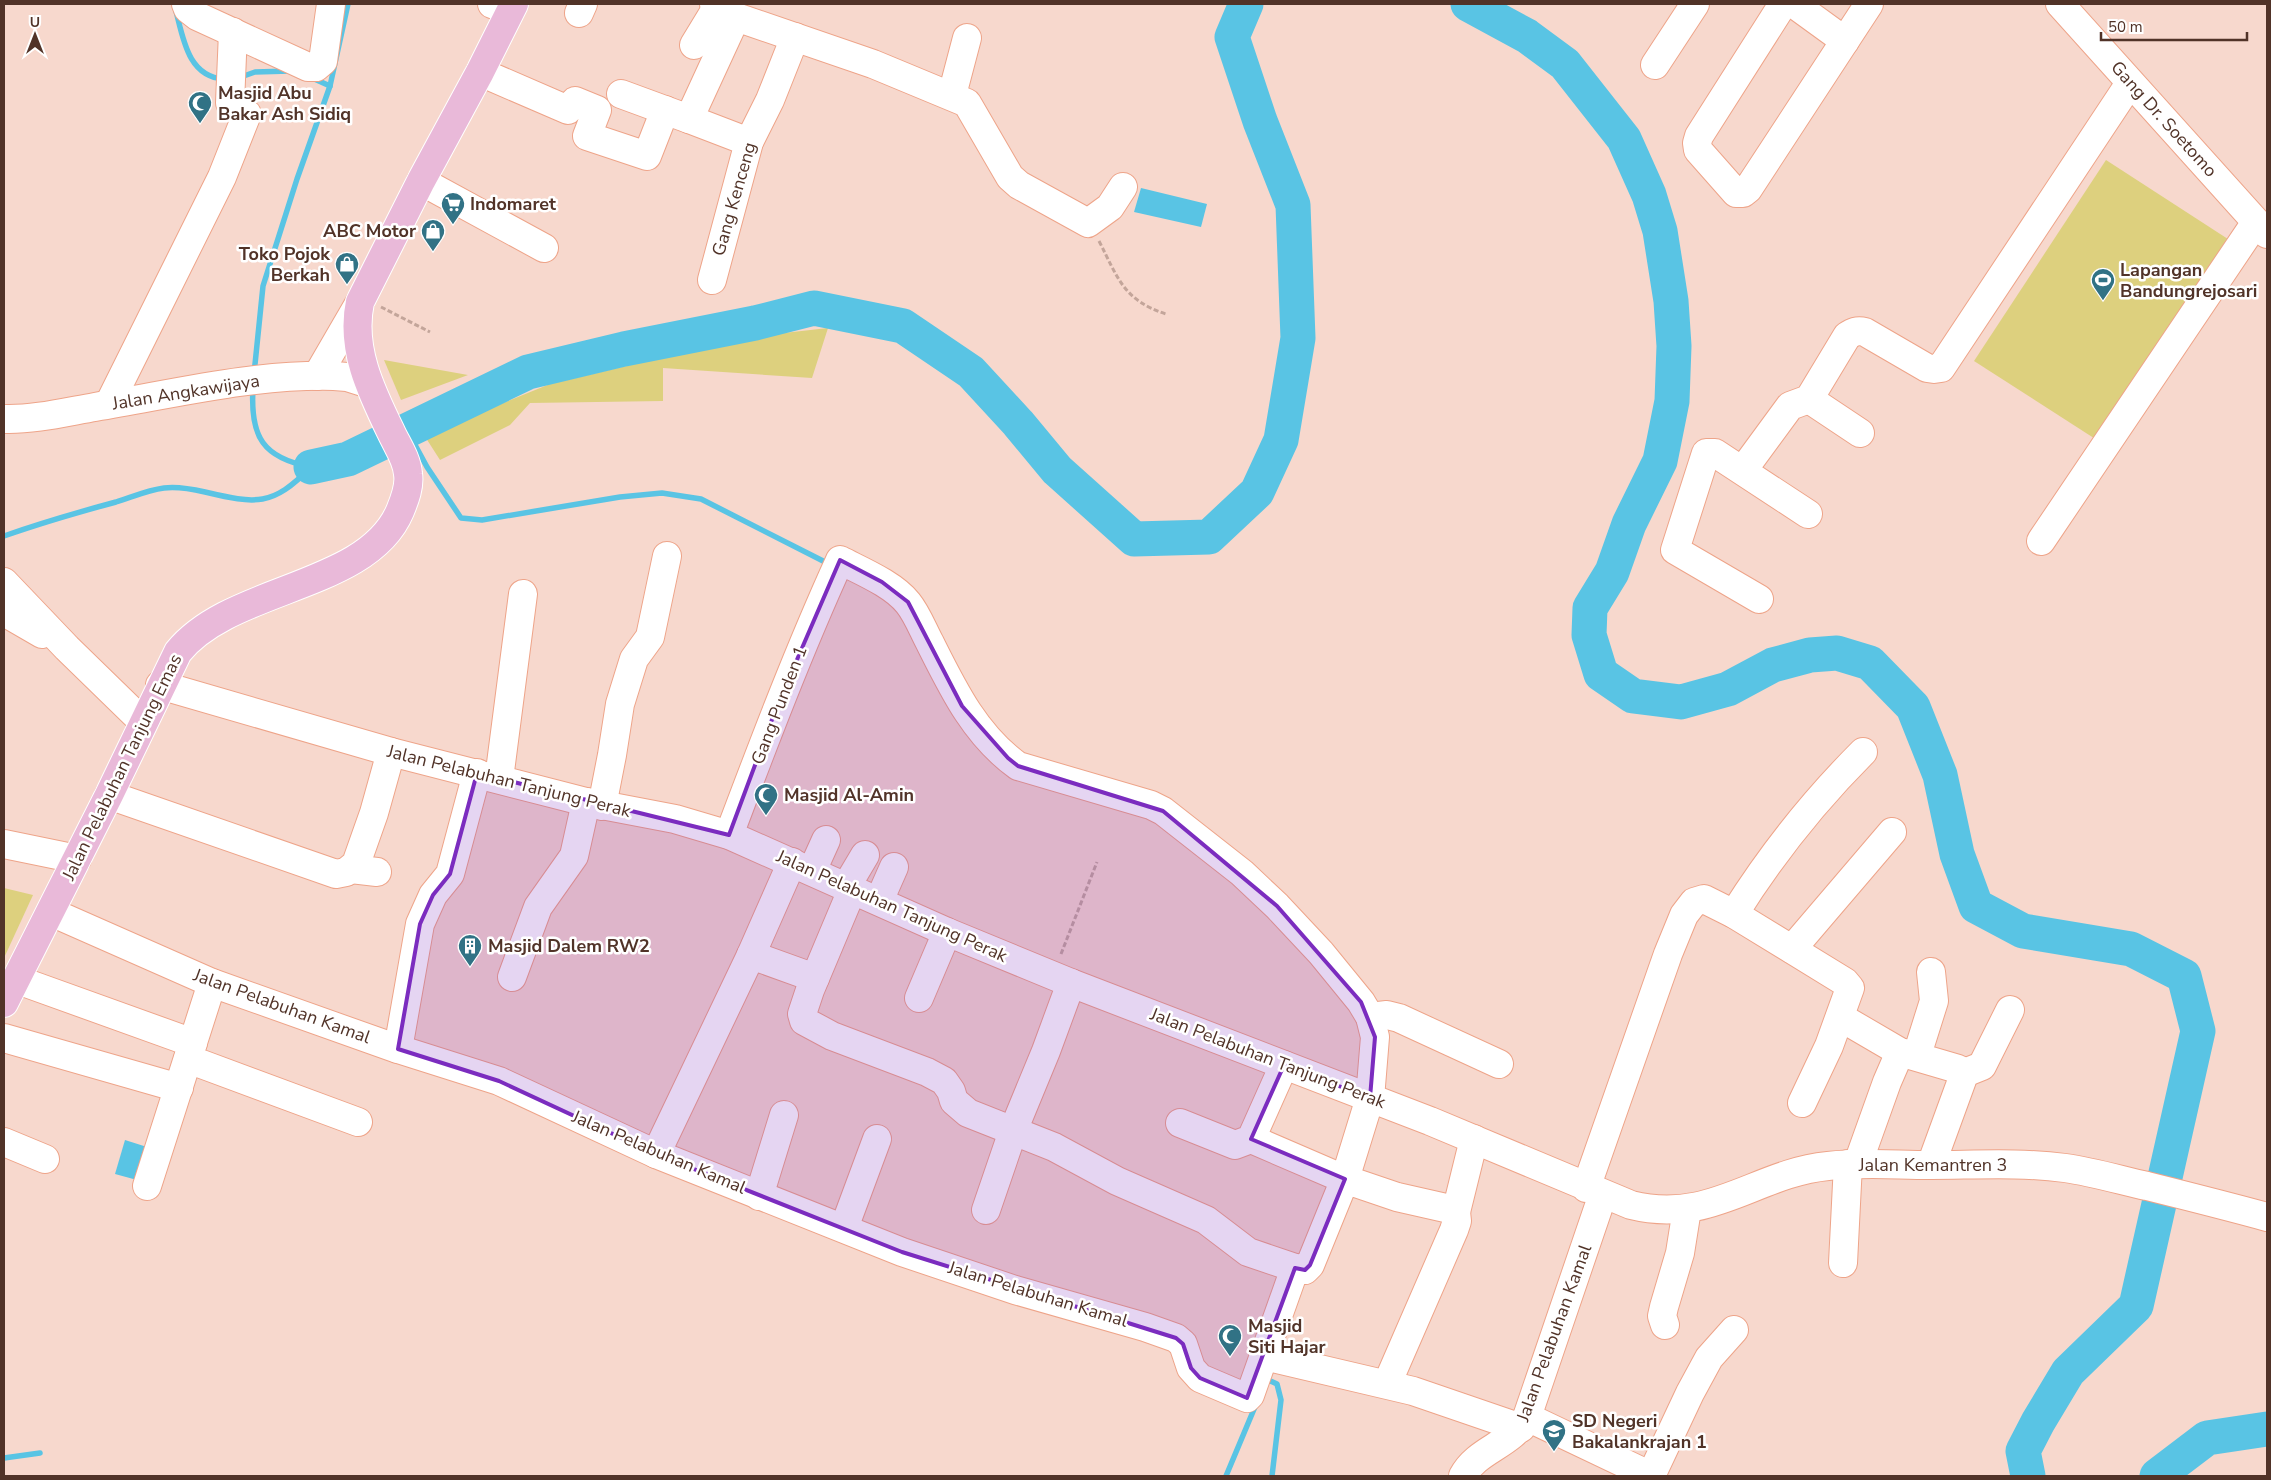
<svg xmlns="http://www.w3.org/2000/svg" width="2271" height="1480" viewBox="0 0 2271 1480" font-family="'Nunito Sans',sans-serif">
  <style>
    .green { fill: #ddd07e }
    .water { fill: #59c4e4 }
    .lines { fill: none; stroke-linecap: round; stroke-linejoin: round }
    .stream { stroke: #59c4e4; stroke-width: 5.5 }
    .river { stroke: #59c4e4; stroke-width: 35 }
    .minor-casing { stroke: #eea489; stroke-width: 30 }
    .major-casing { stroke: #fff; stroke-width: 30 }
    .path { stroke: #c3a59a; stroke-width: 3; stroke-dasharray: 5 2.5; stroke-linecap: butt }
    .minor { stroke: #fff; stroke-width: 28 }
    .major { stroke: #e9b9d9; stroke-width: 28 }
    .marked { fill: #7b2cbf; fill-opacity: 0.2; stroke: #7b2cbf; stroke-width: 4; stroke-linejoin: round }
    .labels { text-anchor: middle; dominant-baseline: central; stroke-width: 5; stroke-linejoin: round; paint-order: stroke }
    .poi-label { font-size: 18px; font-weight: bold; fill: #513328; stroke: #fff; text-anchor: start }
    .street-label { font-size: 18px; fill: #513328; stroke: #fff }
  </style>
  <rect width="100%" height="100%" fill="#f7d8cd"/>
  <g class="green">
    <polygon points="2106,160 2231,241 2100,442 1974,361"/>
    <polygon points="828,328 812,378 663,368 663,401 530,403 510,425 440,460 424,435 550,384 749,337"/>
    <polygon points="384,360 468,375 401,400"/>
    <polygon points="4,888 33,895 4,958"/>
  </g>
  <g class="water">
    <polygon points="1141,188 1207,204 1201,227 1134,212"/>
    <polygon points="125,1140 147,1147 137,1180 115,1174"/>
  </g>
  <g class="lines">
    <g class="stream">
      <path d="M176,11C183,38 188,77 224,79"/>
      <polyline points="310,77 330,86"/>
      <polyline points="238,78 255,72 290,71"/>
      <polyline points="254,374 263,286 297,179 330,86 348,4"/>
      <path d="M253,388C250,437 263,458 311,467"/>
      <polyline points="407,430 427,467 461,518 482,520 620,497 662,493 701,499 831,565"/>
      <path d="M4,536C41,523 79,512 116,502C132,497 148,490 164,488C178,486 192,489 205,492C256,504 272,507 311,467"/>
      <polyline points="1266,1379 1277,1384 1281,1400 1272,1476"/>
      <polyline points="4,1458 40,1453"/>
      <polyline points="1226,1476 1257,1402"/>
    </g>
    <g class="river">
      <polyline points="1468,4 1527,36 1565,64 1624,139 1649,195 1660,231 1671,301 1674,346 1672,401 1660,461 1629,524 1612,572 1590,608 1589,635 1601,674 1633,696 1681,702 1728,689 1773,665 1810,655 1837,653 1870,663 1913,707 1940,775 1957,854 1976,906 2023,931 2131,949 2184,976 2198,1031 2136,1306 2068,1372 2038,1422 2023,1451 2028,1476"/>
      <polyline points="311,467 348,459 528,372 624,349 755,323 814,308 903,326 971,372 1018,423 1057,470 1134,539 1209,537 1257,492 1281,440 1298,338 1293,205 1260,121 1232,37 1246,4"/>
      <polyline points="2157,1476 2207,1438 2267,1429"/>
    </g>
    <g class="minor-casing">
      <g id="minor">
        <polyline points="186,4 188,9 197,16 308,67 316,67 323,61 331,4"/>
        <polyline points="492,4 510,11"/>
        <polyline points="714,4 736,17 873,64 967,103 1010,177 1019,185 1088,223 1110,207 1123,187"/>
        <polyline points="1783,4 1699,136 1697,143 1698,150 1736,193 1743,193 1748,189 1869,4"/>
        <polyline points="1794,4 1845,41"/>
        <polyline points="2060,4 2267,234"/>
        <polyline points="579,13 583,4"/>
        <polyline points="694,45 719,4"/>
        <polyline points="1655,65 1695,4"/>
        <polyline points="480,72 568,110 575,101 597,110 587,136 647,156 665,110"/>
        <polyline points="621,94 689,119 736,17"/>
        <polyline points="952,95 967,38"/>
        <polyline points="689,119 749,142"/>
        <polyline points="421,181 544,248"/>
        <polyline points="712,280 749,142 770,100 795,37"/>
        <polyline points="317,376 360,302"/>
        <polyline points="1809,399 1860,433"/>
        <polyline points="109,404 222,177 247,114 232,107 230,103 233,32"/>
        <path d="M4,419C33,420 66,412 95,407C174,394 252,374 334,376L347,377L369,384"/>
        <path d="M1743,470L1790,406L1809,399L1847,336C1853,332 1857,330 1865,332L1927,368L1934,369L1941,368L2130,83"/>
        <polyline points="2041,541 2256,222"/>
        <polyline points="4,582 67,648 143,722"/>
        <polyline points="1759,599 1675,550 1706,453 1715,453 1808,514"/>
        <polyline points="4,612 42,634"/>
        <path d="M160,685L391,752L586,802L675,819L729,835L947,932L1071,983L1430,1121L1631,1205C1711,1225 1756,1173 1828,1166C1862,1162 1896,1165 1930,1165C1975,1165 2020,1162 2065,1168C2093,1172 2120,1180 2147,1186C2187,1196 2227,1206 2267,1217"/>
        <polyline points="499,779 523,594"/>
        <polyline points="109,795 336,874 346,872 356,864 374,813 391,752"/>
        <polyline points="602,806 612,755 620,704 634,659 650,637 667,556"/>
        <polyline points="4,844 77,859"/>
        <polyline points="351,869 377,872"/>
        <polyline points="812,871 826,840"/>
        <polyline points="846,887 865,855"/>
        <polyline points="852,890 810,990 802,1014 804,1021 832,1036 927,1072 944,1081 951,1091 954,1101 968,1113 1054,1147 1117,1181 1206,1220 1248,1252 1295,1268"/>
        <polyline points="879,901 894,867"/>
        <path d="M51,912L212,983L398,1049L499,1081L656,1154L902,1252L1015,1290L1145,1327L1176,1338L1183,1344L1191,1368L1200,1378L1247,1398L1250,1395L1295,1268L1305,1270L1310,1265L1345,1179L1370,1098L1375,1037L1370,1017L1361,1002L1321,953L1277,906L1242,873L1163,811L1151,805L1018,766C975,735 953,689 930,643C923,630 917,614 908,603C893,584 861,571 840,560C799,650 764,742 729,835"/>
        <path d="M1734,914C1771,855 1814,801 1863,752"/>
        <polyline points="1792,949 1892,832"/>
        <polyline points="751,955 815,978"/>
        <polyline points="512,977 538,907 574,856 586,802"/>
        <polyline points="15,979 193,1043"/>
        <polyline points="919,998 947,932"/>
        <polyline points="1370,1017 1387,1015 1399,1018 1499,1064"/>
        <polyline points="1840,1017 1900,1052 1958,1069 1962,1074 1962,1080 1931,1165"/>
        <polyline points="4,1038 179,1088"/>
        <polyline points="398,1049 420,924 433,895 450,874 477,773"/>
        <polyline points="1917,1055 1934,1001 1931,972"/>
        <polyline points="188,1059 358,1122"/>
        <polyline points="1962,1074 1982,1066 2010,1010"/>
        <polyline points="1180,1123 1235,1145 1251,1139 1284,1065"/>
        <polyline points="1251,1139 1344,1179 1397,1197 1450,1209 1456,1212 1457,1221 1454,1230 1387,1384"/>
        <polyline points="4,1142 45,1159"/>
        <polyline points="656,1154 751,955 792,862"/>
        <polyline points="1858,1163 1887,1082 1900,1052"/>
        <polyline points="147,1186 212,983"/>
        <polyline points="1586,1188 1668,954 1684,915 1694,902 1704,899 1734,914 1845,982 1850,988 1829,1046 1802,1103"/>
        <polyline points="759,1196 784,1115"/>
        <polyline points="986,1210 1013,1131 1046,1051 1071,983"/>
        <polyline points="1456,1212 1474,1139"/>
        <polyline points="844,1228 877,1139"/>
        <polyline points="1843,1263 1848,1164"/>
        <polyline points="1665,1325 1662,1316 1664,1307 1680,1253 1687,1209"/>
        <polyline points="1264,1356 1413,1391 1521,1428"/>
        <polyline points="1527,1417 1651,1476"/>
        <path d="M1463,1476C1477,1449 1511,1446 1527,1417L1603,1194"/>
        <polyline points="1651,1476 1690,1393 1709,1358 1734,1330"/>
      </g>
    </g>
    <g class="major-casing">
      <path id="major" d="M4,1003L109,795L178,652C231,586 367,589 400,511C405,499 410,486 408,474C407,459 397,445 391,432C371,391 350,348 360,302L421,181L480,72L514,4"/>
    </g>
    <g class="path">
      <path d="M1099,241C1118,278 1123,300 1166,314"/>
      <polyline points="381,307 430,332"/>
      <polyline points="1061,954 1097,862"/>
    </g>
    <use href="#minor" class="minor"/>
    <use href="#major" class="major"/>
  </g>
  <path class="marked" d="M840,560L882,582L908,602L962,706L1008,758L1018,766L1163,811L1277,906L1361,1002L1375,1037L1370,1098L1284,1065L1251,1139L1345,1179L1310,1265L1305,1270L1295,1268L1247,1398L1200,1378L1191,1368L1183,1344L1176,1338L902,1252L656,1154L499,1081L398,1049L420,924L433,895L450,874L477,773L729,835L777,706Z"/>
  <defs>
    <g id="mosque-pin" transform="scale(1.25)"><path d="M0 17L-7.5 6A9.5 9.5 0 1 1 7.5 6Z" fill="#317285" stroke="#fff"/><path d="M3.5-4.9A6 6 0 1 0 3.5 4.9A5 5 0 1 1 3.5-4.9Z" fill="#fff"/></g>
    <g id="supermarket-pin" transform="scale(1.25)"><path d="M0 17L-7.5 6A9.5 9.5 0 1 1 7.5 6Z" fill="#317285" stroke="#fff"/><path d="M-6-5.5h2.5l.6 2H6L4.5 2H-2.5L-4.4-4H-6ZM-1.5 3.2a1.3 1.3 0 1 0 .1 0ZM3 3.2a1.3 1.3 0 1 0 .1 0Z" fill="#fff"/></g>
    <g id="shop-pin" transform="scale(1.25)"><path d="M0 17L-7.5 6A9.5 9.5 0 1 1 7.5 6Z" fill="#317285" stroke="#fff"/><path d="M-5-2.5h2.3a2.7 3.5 0 0 1 5.4 0H5L5.5 6h-11ZM-1.5-2.5h3a1.5 2.3 0 0 0-3 0Z" fill="#fff"/></g>
    <g id="stadium-pin" transform="scale(1.25)"><path d="M0 17L-7.5 6A9.5 9.5 0 1 1 7.5 6Z" fill="#317285" stroke="#fff"/><path d="M0-5a6.5 5 0 1 0 0 10a6.5 5 0 1 0 0-10ZM-3.5-1.8h7v3.6h-7Z" fill="#fff"/></g>
    <g id="building-pin" transform="scale(1.25)"><path d="M0 17L-7.5 6A9.5 9.5 0 1 1 7.5 6Z" fill="#317285" stroke="#fff"/><path d="M-4-6H4V6H1V3H-1V6H-4ZM-2.5-4.3h1.7v1.8h-1.7ZM.8-4.3h1.7v1.8H.8ZM-2.5-1h1.7V.8h-1.7ZM.8-1h1.7V.8H.8Z" fill="#fff"/></g>
    <g id="school-pin" transform="scale(1.25)"><path d="M0 17L-7.5 6A9.5 9.5 0 1 1 7.5 6Z" fill="#317285" stroke="#fff"/><path d="M0-5L7-2L0 1L-7-2ZM-4 1L0 2.5L4 1V4Q0 6-4 4Z" fill="#fff"/></g>
  </defs>
  <g fill-rule="evenodd">
    <use href="#mosque-pin" x="200" y="103"/>
    <use href="#supermarket-pin" x="453" y="204"/>
    <use href="#shop-pin" x="433" y="231"/>
    <use href="#shop-pin" x="347" y="264"/>
    <use href="#stadium-pin" x="2103" y="280"/>
    <use href="#mosque-pin" x="766" y="795"/>
    <use href="#building-pin" x="470" y="946"/>
    <use href="#mosque-pin" x="1230" y="1336"/>
    <use href="#school-pin" x="1554" y="1431"/>
  </g>
  <g class="labels">
    <g class="poi-label">
      <text x="218" y="93">Masjid Abu<tspan x="218" dy="21">Bakar Ash Sidiq</tspan></text>
      <text x="470" y="204">Indomaret</text>
      <text x="416" y="231" text-anchor="end">ABC Motor</text>
      <text x="330" y="254" text-anchor="end">Toko Pojok<tspan x="330" dy="21">Berkah</tspan></text>
      <text x="2120" y="270">Lapangan<tspan x="2120" dy="21">Bandungrejosari</tspan></text>
      <text x="784" y="795">Masjid Al-Amin</text>
      <text x="488" y="946">Masjid Dalem RW2</text>
      <text x="1248" y="1326">Masjid<tspan x="1248" dy="21">Siti Hajar</tspan></text>
      <text x="1572" y="1421">SD Negeri<tspan x="1572" dy="21">Bakalankrajan 1</tspan></text>
    </g>
    <g class="street-label">
      <text transform="translate(2164 119) rotate(48)">Gang Dr. Soetomo</text>
      <text transform="translate(734 199) rotate(-74)">Gang Kenceng</text>
      <text transform="translate(186 392) rotate(-9)">Jalan Angkawijaya</text>
      <text transform="translate(779 705) rotate(-69)">Gang Punden 1</text>
      <text transform="translate(122 767) rotate(-64)">Jalan Pelabuhan Tanjung Emas</text>
      <text transform="translate(509 781) rotate(14)">Jalan Pelabuhan Tanjung Perak</text>
      <text transform="translate(892 906) rotate(24)">Jalan Pelabuhan Tanjung Perak</text>
      <text transform="translate(282 1006) rotate(20)">Jalan Pelabuhan Kamal</text>
      <text transform="translate(1268 1058) rotate(21)">Jalan Pelabuhan Tanjung Perak</text>
      <text transform="translate(659 1152) rotate(23)">Jalan Pelabuhan Kamal</text>
      <text x="1933" y="1165">Jalan Kemantren 3</text>
      <text transform="translate(1038 1294) rotate(17)">Jalan Pelabuhan Kamal</text>
      <text transform="translate(1554 1333) rotate(-70)">Jalan Pelabuhan Kamal</text>
    </g>
  </g>
  <rect width="2271" height="1480" fill="none" stroke="#513328" stroke-width="10"/>
  <g transform="translate(35 35)" stroke="#ffffff" stroke-width="4" paint-order="stroke">
  <path d="M0-4L9 19L0 12L-9 19Z" fill="#513328"/>
  <text y="-8" font-size="14" font-weight="bold" text-anchor="middle" fill="#513328">U</text>
  </g>
  <path d="M2101 32v8h146v-8" fill="none" stroke="#513328" stroke-width="2.5"/>
  <text x="2108" y="32" font-size="15" fill="#513328" stroke="#ffffff" stroke-width="4" paint-order="stroke">50 m</text>
</svg>
